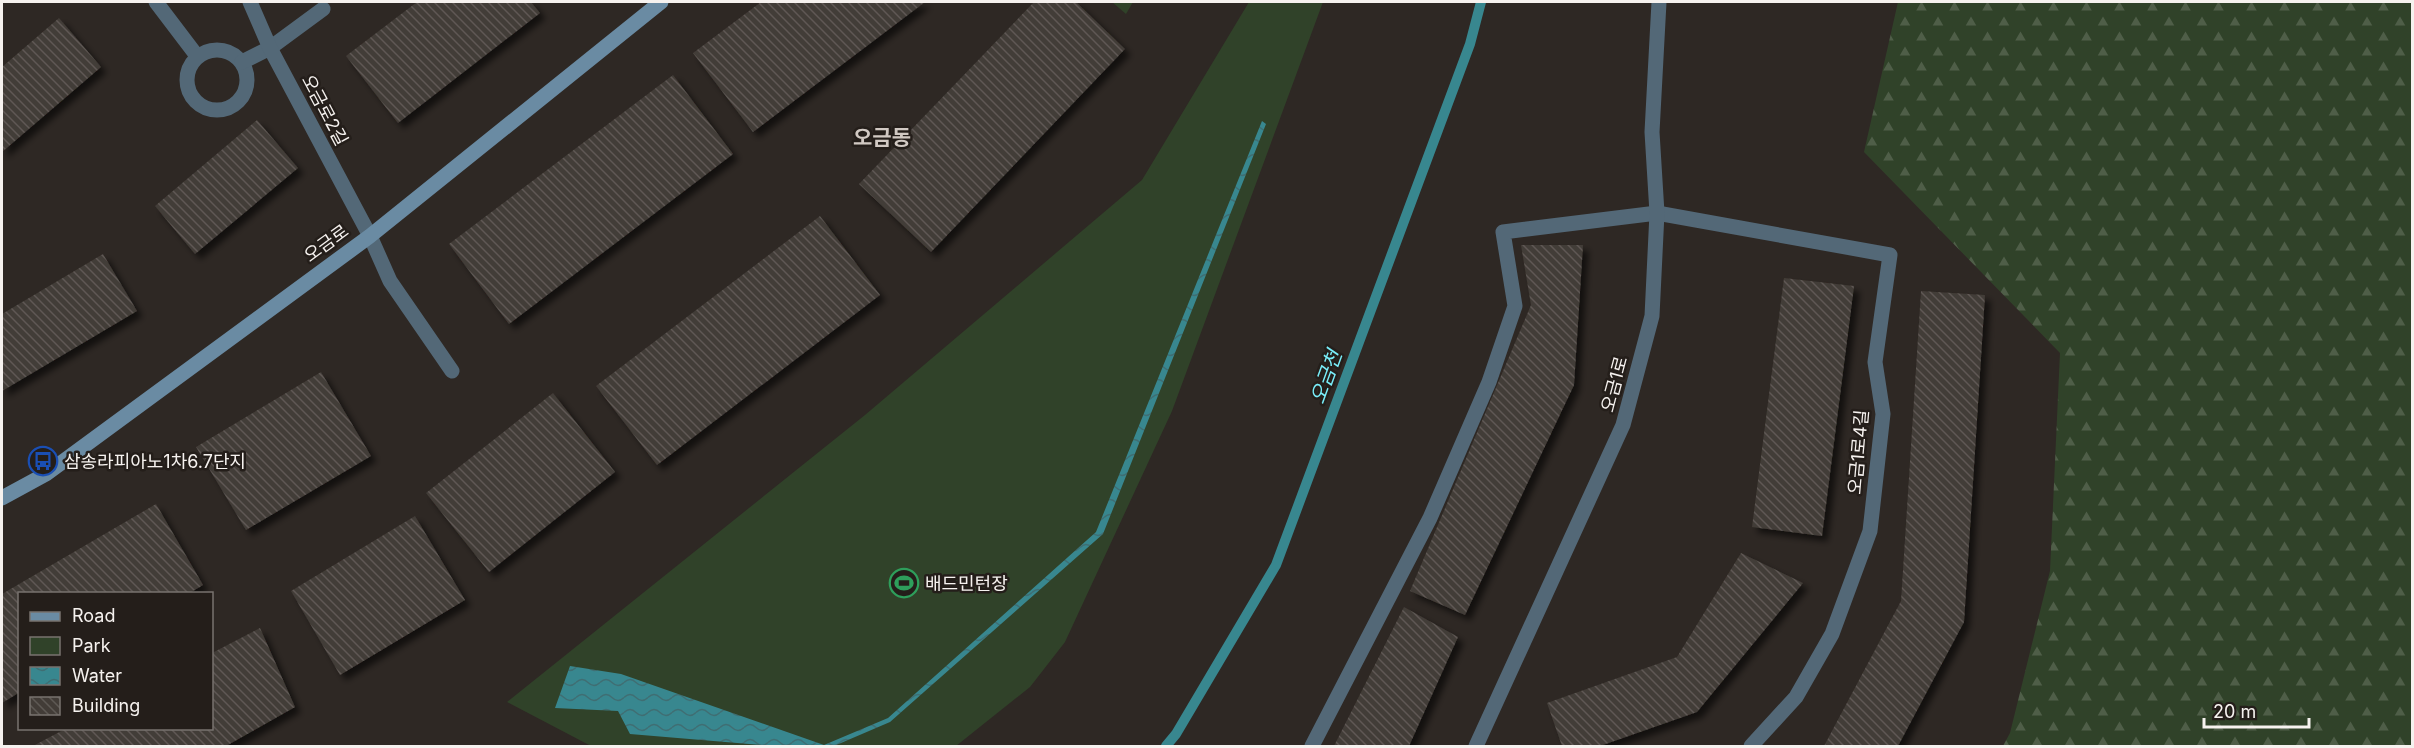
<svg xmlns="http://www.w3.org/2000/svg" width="2414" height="748" viewBox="0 0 2414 748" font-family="Inter,'Noto Sans KR',sans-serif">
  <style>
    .green { fill: #304229 }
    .forest { fill: url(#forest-firs) }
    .water { fill: url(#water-waves) }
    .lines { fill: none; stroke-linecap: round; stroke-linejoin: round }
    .stream { stroke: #38878f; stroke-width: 10 }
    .building { fill: url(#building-back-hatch); filter: url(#shadow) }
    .lane { stroke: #536877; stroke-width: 15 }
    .street { stroke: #536877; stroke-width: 15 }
    .secondary { stroke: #6a8ba3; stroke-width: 15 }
    .labels { text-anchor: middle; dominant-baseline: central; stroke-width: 5; stroke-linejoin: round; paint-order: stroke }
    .street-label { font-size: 18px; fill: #f6f2ef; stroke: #241e1a }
    .poi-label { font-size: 18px; fill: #f6f2ef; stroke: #241e1a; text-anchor: start }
    .water-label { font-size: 20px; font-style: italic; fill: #7aeffb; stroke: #241e1a }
    .quarter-label { font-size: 21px; font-weight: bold; fill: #d1c9c3; stroke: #241e1a }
  </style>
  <defs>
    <pattern id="forest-firs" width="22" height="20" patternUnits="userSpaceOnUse" patternTransform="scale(1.5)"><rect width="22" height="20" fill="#304229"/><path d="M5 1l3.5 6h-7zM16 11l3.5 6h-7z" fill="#4f5e48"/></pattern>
    <pattern id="water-waves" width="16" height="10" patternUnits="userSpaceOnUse" patternTransform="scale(1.5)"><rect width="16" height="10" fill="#38878f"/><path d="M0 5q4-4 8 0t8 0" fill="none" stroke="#3f6e73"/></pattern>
    <pattern id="building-back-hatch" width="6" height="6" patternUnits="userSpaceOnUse" patternTransform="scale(1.5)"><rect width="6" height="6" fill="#423c37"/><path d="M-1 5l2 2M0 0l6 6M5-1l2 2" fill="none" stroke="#5e5954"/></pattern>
    <filter id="shadow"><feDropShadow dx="5.5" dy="5.5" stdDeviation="3" flood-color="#0009"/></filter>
  </defs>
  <rect width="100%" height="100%" fill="#2e2824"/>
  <g class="green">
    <polygon points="1112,2 1133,2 1126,14"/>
    <polygon points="1249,2 1323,2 1172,411 1065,642 1030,687 956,746 591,746 507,702 865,415 1142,180"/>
  </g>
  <polygon class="forest" points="1898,2 2412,2 2412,746 2003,746 2010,733 2050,571 2060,353 1864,152"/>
  <polygon class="water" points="1262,121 1266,124 1103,534 890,722 834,746 772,746 630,734 618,711 555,708 570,666 621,674 824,745 888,718 1096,532"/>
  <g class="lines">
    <polyline class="stream" points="1166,746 1176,734 1276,565 1470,44 1481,2"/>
  </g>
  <g class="building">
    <polygon points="417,2 531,2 540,13 398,123 346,56"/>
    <polygon points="761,2 925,2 753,132 693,53"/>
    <polygon points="1034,2 1076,2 1125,49 931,252 859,184"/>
    <polygon points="59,18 101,67 2,152 2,67"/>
    <polygon points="673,75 733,154 509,324 449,244"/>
    <polygon points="257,120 298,168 195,254 155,206"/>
    <polygon points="820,216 880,295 657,465 596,386"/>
    <polygon points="1521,245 1583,245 1574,385 1465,615 1410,591 1531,305"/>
    <polygon points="103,254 137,311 2,391 2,314"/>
    <polygon points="1784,278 1854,286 1822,536 1752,527"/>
    <polygon points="1921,291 1985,295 1964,622 1898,746 1824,746 1901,601"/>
    <polygon points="321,372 371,456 246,530 196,447"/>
    <polygon points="553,393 615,472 489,572 426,493"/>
    <polygon points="156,504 203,585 188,594 20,594 20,692 2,703 2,594"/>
    <polygon points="415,516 465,600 340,675 291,591"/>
    <polygon points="1741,553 1803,583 1697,712 1600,746 1562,746 1547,703 1677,657"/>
    <polygon points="1404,607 1458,637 1409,746 1334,746"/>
    <polygon points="260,628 295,707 226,746 33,746 67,728 212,728 212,653"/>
  </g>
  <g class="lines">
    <g class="lane">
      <polyline points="156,2 197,56"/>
      <circle cx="217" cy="80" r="30"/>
      <polyline points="242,62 270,48 323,9"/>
      <polyline points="370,236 390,281 452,371"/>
      <polyline points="1312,746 1430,518 1489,382 1515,306 1503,232 1657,213 1890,255 1875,362 1883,414 1870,531 1832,634 1796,697 1751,746"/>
    </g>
    <g class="street">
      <polyline points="250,2 270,48 370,236"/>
      <polyline points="1476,746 1623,425 1652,316 1657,213 1652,132 1659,2"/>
    </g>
    <polyline class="secondary" points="2,498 46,474 370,236 661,2"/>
  </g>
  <defs>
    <g id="bus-ring" transform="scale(1.5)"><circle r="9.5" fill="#241e1a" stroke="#1a4fb4" stroke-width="1.5"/><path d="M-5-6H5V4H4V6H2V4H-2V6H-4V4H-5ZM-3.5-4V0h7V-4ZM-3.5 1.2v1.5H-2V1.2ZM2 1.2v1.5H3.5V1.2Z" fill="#1a4fb4"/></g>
    <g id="stadium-ring" transform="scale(1.5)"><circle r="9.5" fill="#241e1a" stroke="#2e9e5b" stroke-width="1.5"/><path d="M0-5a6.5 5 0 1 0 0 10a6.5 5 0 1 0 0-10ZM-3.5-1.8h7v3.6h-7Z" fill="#2e9e5b"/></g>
  </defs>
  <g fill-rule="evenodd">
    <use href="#bus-ring" x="43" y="461"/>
    <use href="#stadium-ring" x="904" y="583"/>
  </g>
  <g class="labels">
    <g class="street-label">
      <text transform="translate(325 110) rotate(62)">오금로2길</text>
      <text transform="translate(326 243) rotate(-36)">오금로</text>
      <text transform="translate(1614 384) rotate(-75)">오금1로</text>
      <text transform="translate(1858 452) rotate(-85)">오금1로4길</text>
    </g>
    <g class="poi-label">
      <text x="64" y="461">삼송라피아노1차6.7단지</text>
      <text x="925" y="583">배드민턴장</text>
    </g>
    <g class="water-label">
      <text transform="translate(1326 377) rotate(-70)">오금천</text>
    </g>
    <g class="quarter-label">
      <text x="882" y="137">오금동</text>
    </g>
  </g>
  <rect width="2414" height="748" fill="none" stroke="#f6f2ef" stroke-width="6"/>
  <rect x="18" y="592" width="195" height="138" fill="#241e1a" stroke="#78736f" stroke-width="1.5"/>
  <rect x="30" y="612" width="30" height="9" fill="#6a8ba3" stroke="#78736f" stroke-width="1.5"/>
  <text x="72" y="622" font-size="18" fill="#f6f2ef">Road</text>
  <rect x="30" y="637" width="30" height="18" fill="#304229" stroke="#78736f" stroke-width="1.5"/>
  <text x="72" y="652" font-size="18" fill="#f6f2ef">Park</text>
  <rect x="30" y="667" width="30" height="18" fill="url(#water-waves)" stroke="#78736f" stroke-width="1.5"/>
  <text x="72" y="682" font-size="18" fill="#f6f2ef">Water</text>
  <rect x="30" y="697" width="30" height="18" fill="url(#building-back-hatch)" stroke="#78736f" stroke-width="1.5"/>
  <text x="72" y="712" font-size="18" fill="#f6f2ef">Building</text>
  <path d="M2204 718v9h105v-9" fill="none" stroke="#f6f2ef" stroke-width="3"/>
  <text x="2213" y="718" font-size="18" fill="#f6f2ef" stroke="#241e1a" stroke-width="4.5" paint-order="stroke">20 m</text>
</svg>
